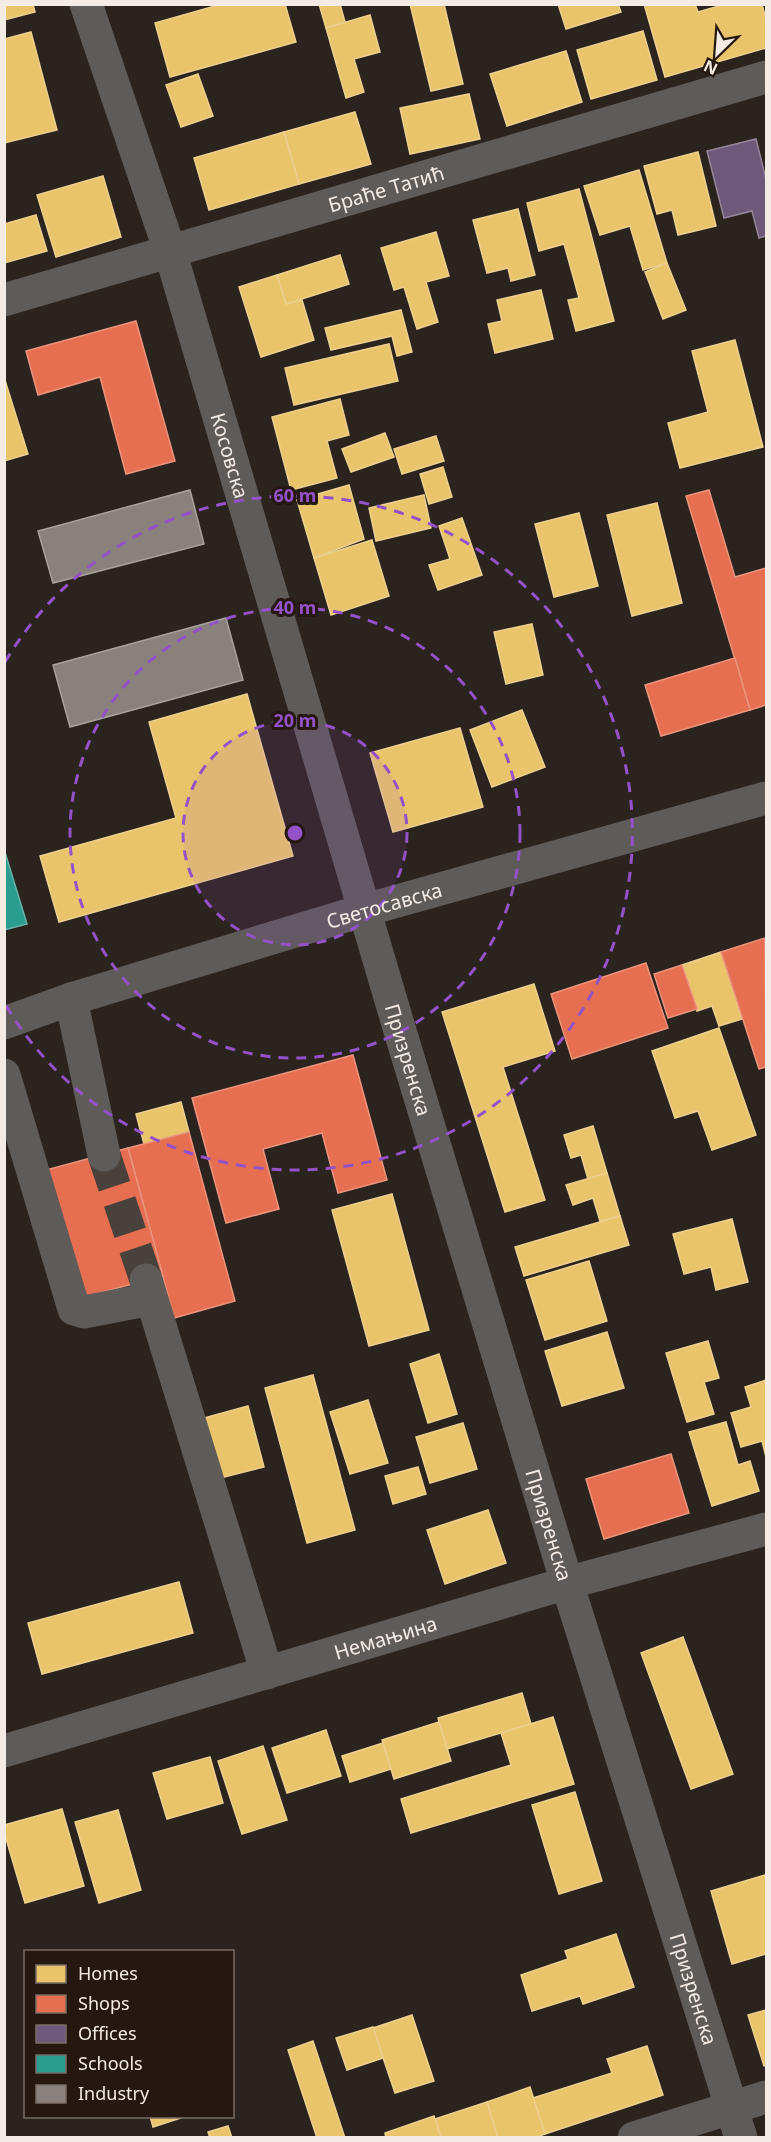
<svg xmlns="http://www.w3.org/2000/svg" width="771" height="2142" viewBox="0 0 771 2142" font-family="'Noto Sans',sans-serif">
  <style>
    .homes { fill: #e9c46a; stroke: #edd08f; stroke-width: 1.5 }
    .shops { fill: #e76f51; stroke: #eb947d; stroke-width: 1.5 }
    .offices { fill: #6d597a; stroke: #96859a; stroke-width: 1.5 }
    .schools { fill: #2a9d8f; stroke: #67b4a9; stroke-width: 1.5 }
    .industry { fill: #8a817c; stroke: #aaa19c; stroke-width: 1.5 }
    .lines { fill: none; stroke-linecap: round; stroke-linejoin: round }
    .minor-tunnel { stroke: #49413c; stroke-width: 33; stroke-dasharray: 33 16; stroke-linecap: butt }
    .minor { stroke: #5f5b59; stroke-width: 33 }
    .ring { fill: none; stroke: #9352c7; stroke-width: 3; stroke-dasharray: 10 8 }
    .labels { text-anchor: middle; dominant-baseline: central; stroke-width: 6; stroke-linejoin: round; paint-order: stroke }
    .street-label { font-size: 20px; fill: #f5ebe5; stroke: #261810 }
    .centre { fill: #9352c7; stroke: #261810; stroke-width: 3 }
    .ring-label { font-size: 18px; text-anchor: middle; font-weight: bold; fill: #9352c7; stroke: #261810; stroke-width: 6; stroke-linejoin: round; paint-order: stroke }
  </style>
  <rect width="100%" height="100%" fill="#2b231e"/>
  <g class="homes">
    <polygon points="4,4 33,4 35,12 4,20"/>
    <polygon points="222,4 285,4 296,42 170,77 155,23"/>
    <polygon points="319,4 340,4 345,22 326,28"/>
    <polygon points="410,4 444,4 463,84 431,91"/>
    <polygon points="558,4 618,4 621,12 566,29"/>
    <polygon points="644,4 695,4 698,12 726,4 762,4 766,20 766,48 665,77"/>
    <polygon points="370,15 380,52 354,59 364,92 346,98 326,28"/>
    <polygon points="643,31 657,80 591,99 577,50"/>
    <polygon points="31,32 57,130 4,143 4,39"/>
    <polygon points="566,51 582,102 507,126 490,74"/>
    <polygon points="198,74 213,116 181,127 166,85"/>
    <polygon points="469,94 480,139 410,154 400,108"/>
    <polygon points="355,112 371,164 299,184 284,132"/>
    <polygon points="284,132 299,184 209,210 194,158"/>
    <polygon points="698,152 716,226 678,235 672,210 657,214 644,166"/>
    <polygon points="639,170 667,263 643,270 630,226 600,235 584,186"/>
    <polygon points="103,176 121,237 56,257 37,195"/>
    <polygon points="579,189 614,321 576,331 568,300 579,298 564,244 539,251 527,203"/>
    <polygon points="518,209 535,275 511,281 508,268 487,273 473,220"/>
    <polygon points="36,215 47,251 4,263 4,224"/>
    <polygon points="436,232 449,276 426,282 438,322 417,329 404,287 394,290 381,248"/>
    <polygon points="340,255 349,284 286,304 277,275"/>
    <polygon points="667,263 686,310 663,319 645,272"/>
    <polygon points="277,275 286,304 302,300 314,340 261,357 239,287"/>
    <polygon points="541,290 553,339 495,353 488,324 502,321 497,300"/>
    <polygon points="401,310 412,352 397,356 392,336 331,350 325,328"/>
    <polygon points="735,340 763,447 680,468 668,423 708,412 692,351"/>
    <polygon points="389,344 398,381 294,405 285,368"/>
    <polygon points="4,377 28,454 4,461"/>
    <polygon points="340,399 349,435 327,441 337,478 291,490 272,417"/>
    <polygon points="385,433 394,457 351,472 342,449"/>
    <polygon points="436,436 444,461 402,474 394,449"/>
    <polygon points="443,467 452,497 429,504 420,474"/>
    <polygon points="349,485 364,539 314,558 297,500"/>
    <polygon points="424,495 431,528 376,541 369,508"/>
    <polygon points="657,503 682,603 632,616 607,515"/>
    <polygon points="579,513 598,586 554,597 535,524"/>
    <polygon points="462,518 482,575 438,590 429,565 450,559 439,526"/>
    <polygon points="372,540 389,596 331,615 314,558"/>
    <polygon points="532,624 543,675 506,684 494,632"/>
    <polygon points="247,694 293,856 59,922 40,856 176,818 149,722"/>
    <polygon points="522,710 545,767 492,787 470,730"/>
    <polygon points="460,728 483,807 393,832 370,753"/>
    <polygon points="721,952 742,1019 719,1026 712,1006 697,1011 682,965"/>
    <polygon points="534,984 555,1051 503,1067 545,1200 505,1212 442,1012"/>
    <polygon points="719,1028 756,1135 712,1150 698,1111 675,1118 652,1051"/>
    <polygon points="181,1102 189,1132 144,1144 136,1114"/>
    <polygon points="593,1126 607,1173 588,1179 581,1155 571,1158 564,1135"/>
    <polygon points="607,1173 620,1216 600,1221 593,1198 573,1205 566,1185"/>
    <polygon points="392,1194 429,1330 369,1346 332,1210"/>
    <polygon points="620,1216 629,1245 524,1276 515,1247"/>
    <polygon points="732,1219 748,1282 716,1290 711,1267 684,1274 673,1234"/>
    <polygon points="589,1261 607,1321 545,1340 526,1280"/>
    <polygon points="607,1332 624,1388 562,1406 545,1351"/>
    <polygon points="708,1341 719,1378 704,1382 714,1414 687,1422 666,1353"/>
    <polygon points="439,1354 457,1414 428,1423 410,1364"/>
    <polygon points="313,1375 355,1530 307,1543 265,1388"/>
    <polygon points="766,1380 766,1457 762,1441 741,1447 731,1413 751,1407 745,1387"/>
    <polygon points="368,1400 388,1463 350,1474 330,1412"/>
    <polygon points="248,1406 264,1467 220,1478 204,1418"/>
    <polygon points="726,1422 738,1465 750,1461 759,1491 712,1506 689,1432"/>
    <polygon points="463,1423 477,1469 430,1483 416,1437"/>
    <polygon points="418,1467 426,1494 393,1504 385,1476"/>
    <polygon points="488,1510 506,1563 445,1584 427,1530"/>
    <polygon points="179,1582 193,1633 42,1674 28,1623"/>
    <polygon points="683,1637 733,1774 691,1789 641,1653"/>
    <polygon points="522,1693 531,1724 447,1749 438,1718"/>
    <polygon points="553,1717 574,1784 411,1833 401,1799 511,1765 501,1733"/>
    <polygon points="439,1722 451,1761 394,1779 382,1740"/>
    <polygon points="326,1730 341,1776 287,1793 272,1748"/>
    <polygon points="383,1743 391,1769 350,1782 342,1756"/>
    <polygon points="263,1746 287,1820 242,1834 218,1761"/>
    <polygon points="210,1757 223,1803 167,1819 153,1773"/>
    <polygon points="575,1792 602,1881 559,1894 532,1805"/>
    <polygon points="62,1809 84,1886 25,1903 4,1832 4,1825"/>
    <polygon points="118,1810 141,1890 99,1903 75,1822"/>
    <polygon points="765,1875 766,1881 766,1954 732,1964 711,1891"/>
    <polygon points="616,1934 634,1987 583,2004 580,1996 532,2011 521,1975 568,1959 565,1951"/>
    <polygon points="766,2010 766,2065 764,2066 748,2015"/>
    <polygon points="412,2015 434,2081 395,2093 373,2028"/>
    <polygon points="373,2027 383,2058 347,2070 336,2038"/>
    <polygon points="313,2041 345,2138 317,2138 288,2050"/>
    <polygon points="647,2046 663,2095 545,2134 533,2098 612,2073 607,2059"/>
    <polygon points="530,2087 545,2134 534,2138 498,2138 487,2102"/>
    <polygon points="487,2102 498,2138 441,2138 435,2119"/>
    <polygon points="150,2116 184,2116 184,2117 153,2127"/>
    <polygon points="434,2116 441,2138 386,2138 385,2133"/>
    <polygon points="228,2126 232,2138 210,2138 208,2132"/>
  </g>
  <g class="shops">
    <polygon points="136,321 175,461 126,474 100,377 38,395 26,351"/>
    <polygon points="709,490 735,577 766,568 766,705 750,710 686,496"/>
    <polygon points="735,658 750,710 661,736 645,685"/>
    <polygon points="765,938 766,1067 759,1069 721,952"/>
    <polygon points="646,963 668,1028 572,1059 551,994"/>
    <polygon points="682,965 697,1009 668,1018 654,974"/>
    <polygon points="353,1055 387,1180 338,1193 322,1133 263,1149 279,1209 226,1223 192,1098"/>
    <polygon points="189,1132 235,1301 174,1318 128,1148"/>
    <polygon points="128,1148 163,1276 80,1298 46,1170"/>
    <polygon points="671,1454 689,1513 604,1539 586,1479"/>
  </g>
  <polygon class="offices" points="756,139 766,179 766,236 759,238 752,211 724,218 707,151"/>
  <polygon class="schools" points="4,849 27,924 4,930"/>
  <g class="industry">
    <polygon points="190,490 204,544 53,583 38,531"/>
    <polygon points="226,618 243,680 70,727 53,665"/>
  </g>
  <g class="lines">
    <polyline class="minor-tunnel" points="104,1155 146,1280"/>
    <g class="minor">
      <path id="s1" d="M86,4L170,251L400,1031L567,1583L741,2138"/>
      <path id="s2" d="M4,300L766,77"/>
      <polyline points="71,999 104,1155"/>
      <path id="s3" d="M4,1023L71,999L365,910L766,798"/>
      <polyline points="4,1075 74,1309 84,1312 151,1299"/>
      <polyline points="146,1280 267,1673"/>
      <path id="s4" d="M4,1751L567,1583L766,1529"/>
      <polyline points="634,2138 766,2097"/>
    </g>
  </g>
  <circle cx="295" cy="833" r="112" fill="#9352c7" fill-opacity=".12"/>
  <g class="ring">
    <circle cx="295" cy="833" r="112"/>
    <circle cx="295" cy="833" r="225"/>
    <path d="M5 662A337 337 0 1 1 5 1004"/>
  </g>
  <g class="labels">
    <g class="street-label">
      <text stroke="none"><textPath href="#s2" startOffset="398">Браће Татић</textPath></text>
      <text stroke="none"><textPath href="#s1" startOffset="474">Косовска</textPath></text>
      <text stroke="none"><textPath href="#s3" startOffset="398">Светосавска</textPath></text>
      <text stroke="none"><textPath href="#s1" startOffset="1104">Призренска</textPath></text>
      <text stroke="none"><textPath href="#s1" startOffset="1590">Призренска</textPath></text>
      <text stroke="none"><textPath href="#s4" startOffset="398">Немањина</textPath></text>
      <text stroke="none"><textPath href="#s1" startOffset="2076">Призренска</textPath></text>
    </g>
  </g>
  <circle cx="295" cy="833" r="9" class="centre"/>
  <g class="ring-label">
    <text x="295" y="502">60 m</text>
    <text x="295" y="614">40 m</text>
    <text x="295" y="727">20 m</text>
  </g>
  <rect width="771" height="2142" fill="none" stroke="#f5ebe5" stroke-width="12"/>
  <rect x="24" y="1950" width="210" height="168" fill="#261810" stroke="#796c65" stroke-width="1.5"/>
  <rect x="36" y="1965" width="30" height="18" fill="#e9c46a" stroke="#796c65" stroke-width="1.5"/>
  <text x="78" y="1980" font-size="18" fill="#f5ebe5">Homes</text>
  <rect x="36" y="1995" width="30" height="18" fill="#e76f51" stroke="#796c65" stroke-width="1.5"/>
  <text x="78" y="2010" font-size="18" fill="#f5ebe5">Shops</text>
  <rect x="36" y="2025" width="30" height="18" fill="#6d597a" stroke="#796c65" stroke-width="1.5"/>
  <text x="78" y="2040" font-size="18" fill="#f5ebe5">Offices</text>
  <rect x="36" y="2055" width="30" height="18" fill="#2a9d8f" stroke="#796c65" stroke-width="1.5"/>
  <text x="78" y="2070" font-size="18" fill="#f5ebe5">Schools</text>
  <rect x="36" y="2085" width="30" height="18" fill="#8a817c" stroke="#796c65" stroke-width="1.5"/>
  <text x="78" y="2100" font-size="18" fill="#f5ebe5">Industry</text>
  <g transform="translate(717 54) rotate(205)" stroke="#261810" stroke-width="4.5" paint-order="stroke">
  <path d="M0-4.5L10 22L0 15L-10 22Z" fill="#f5ebe5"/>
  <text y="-9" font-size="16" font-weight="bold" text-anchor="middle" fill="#f5ebe5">N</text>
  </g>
</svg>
